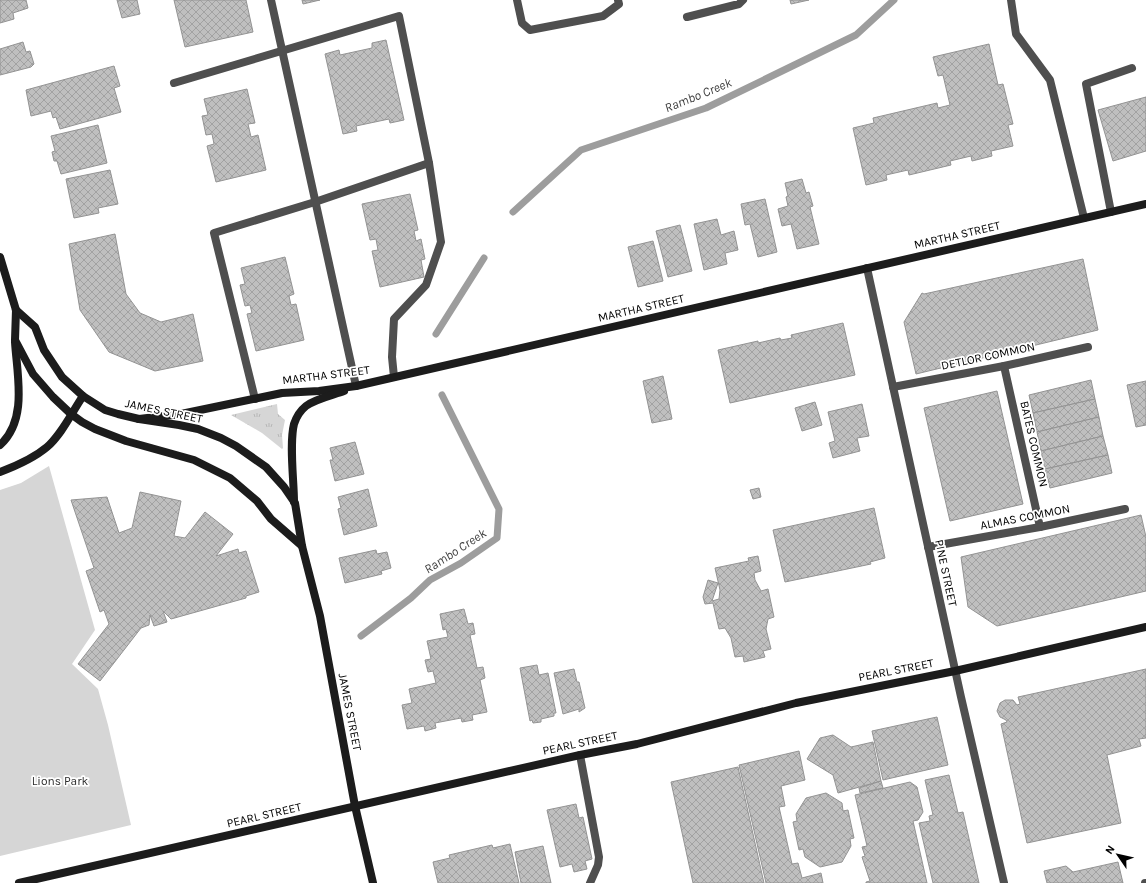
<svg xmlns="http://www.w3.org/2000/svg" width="1146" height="883" viewBox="0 0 1146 883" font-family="Karla,sans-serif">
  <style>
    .grass { fill: url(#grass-tufts) }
    .park { fill: #d6d6d6 }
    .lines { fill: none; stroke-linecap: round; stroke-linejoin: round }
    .stream { stroke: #9d9d9d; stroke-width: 7 }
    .building { fill: url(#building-cross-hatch); stroke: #939393 }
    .lane { stroke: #4f4f4f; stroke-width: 8 }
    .street { stroke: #4f4f4f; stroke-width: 8 }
    .secondary { stroke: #1c1c1c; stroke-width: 8 }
    .labels { text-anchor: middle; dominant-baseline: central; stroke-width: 3.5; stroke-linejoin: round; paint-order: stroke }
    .street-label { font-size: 12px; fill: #000; stroke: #fff }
    .park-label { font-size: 12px; fill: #2d2d2d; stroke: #fff }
    .water-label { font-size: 13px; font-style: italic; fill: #3e3e3e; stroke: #fff }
  </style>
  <defs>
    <pattern id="grass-tufts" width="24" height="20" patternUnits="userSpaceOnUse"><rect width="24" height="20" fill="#d6d6d6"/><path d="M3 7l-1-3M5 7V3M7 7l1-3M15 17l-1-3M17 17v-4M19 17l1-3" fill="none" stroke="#b6b6b6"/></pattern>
    <pattern id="building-cross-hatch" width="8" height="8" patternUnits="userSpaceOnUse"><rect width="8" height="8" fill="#bfbfbf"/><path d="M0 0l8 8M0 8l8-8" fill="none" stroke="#a2a2a2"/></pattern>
  </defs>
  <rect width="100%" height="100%" fill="#fff"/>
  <polygon class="grass" points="277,404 278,414 285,420 282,435 283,448 282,449 262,433 231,415"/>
  <polygon class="park" points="49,466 95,630 72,664 98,689 108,725 131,825 0,856 0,490 21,483"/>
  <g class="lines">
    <g class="stream">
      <polyline points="513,212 581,150 706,108 856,35 894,0"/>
      <polyline points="436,334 484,258"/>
      <polyline points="361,636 411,598 430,580 461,563 497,538 499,509 442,395"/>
    </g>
  </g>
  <g class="building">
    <polygon points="0,0 26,0 28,8 13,13 14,19 0,23"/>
    <polygon points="117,0 137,0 140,14 122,18"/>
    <polygon points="174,0 246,0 253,32 185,47"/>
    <polygon points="302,0 320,0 303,4"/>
    <polygon points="790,0 809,0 791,4"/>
    <polygon points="386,40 404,120 390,123 389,119 356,126 357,131 343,134 325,54 339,50 340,55 372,48 372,43"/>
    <polygon points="23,42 26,52 30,51 34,64 31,67 0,75 0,49"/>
    <polygon points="989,44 998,85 1003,84 1013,124 1008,125 1013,146 991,151 992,156 972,161 971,156 950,161 951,165 909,175 908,170 886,175 887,180 866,185 853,128 874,123 873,118 937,103 938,108 950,105 943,75 938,76 933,57"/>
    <polygon points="114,66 120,86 114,88 121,112 60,129 56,117 53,118 51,111 31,116 26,90"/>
    <polygon points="247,89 255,123 248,124 251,137 258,135 266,170 216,182 207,146 214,144 212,134 206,135 202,116 208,115 204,99"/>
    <polygon points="1146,97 1146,151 1113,161 1098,110"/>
    <polygon points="98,125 107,163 61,174 57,161 54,161 52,152 55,151 51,136"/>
    <polygon points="110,170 118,204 98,208 99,213 74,218 66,179"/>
    <polygon points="802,179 806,193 809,192 813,206 810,207 819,244 797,249 791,224 782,226 778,209 788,206 786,197 788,196 785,183"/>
    <polygon points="410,194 418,230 414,231 416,241 421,239 425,259 421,260 424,277 380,287 372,251 378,250 376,239 370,240 362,204"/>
    <polygon points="765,199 777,252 758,257 750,224 745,225 741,204"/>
    <polygon points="717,219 721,235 734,231 738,250 725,253 727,264 704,270 694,224"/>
    <polygon points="680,225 692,271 668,277 656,231"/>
    <polygon points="115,234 126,294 140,313 161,322 193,314 203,361 155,371 109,352 80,310 69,244"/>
    <polygon points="653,241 663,281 638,287 628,247"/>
    <polygon points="285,257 294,294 289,296 291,305 296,304 304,340 256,351 247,314 252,313 250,305 245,306 240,285 245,284 241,268"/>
    <polygon points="1083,259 1098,330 916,374 904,322 922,293 924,294"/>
    <polygon points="843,323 855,375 730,403 718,350 758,341 758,343 780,338 781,340 792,338 791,335"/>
    <polygon points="663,376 672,419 652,423 643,381"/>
    <polygon points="1091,380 1095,399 1033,413 1029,395"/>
    <polygon points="1146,381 1146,425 1136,427 1127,385"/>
    <polygon points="997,391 1023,504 950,521 924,408"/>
    <polygon points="1095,399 1099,417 1037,432 1033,413"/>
    <polygon points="815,402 822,425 802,431 795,408"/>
    <polygon points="862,404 869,436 857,438 860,451 833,458 829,443 835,441 828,412"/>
    <polygon points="1099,417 1103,436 1041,451 1037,432"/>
    <polygon points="1103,436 1108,455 1045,469 1041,451"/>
    <polygon points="355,442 364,474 335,481 330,460 333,460 330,448"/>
    <polygon points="1108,455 1112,473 1050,488 1045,469"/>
    <polygon points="759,488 761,497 753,499 750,490"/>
    <polygon points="368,489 377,526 344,535 338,509 341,508 338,497"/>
    <polygon points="140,492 181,501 174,536 185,538 205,512 233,534 216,556 238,549 239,553 246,551 259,592 246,596 246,598 171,619 163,611 167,622 154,626 150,615 149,625 141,628 100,681 78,664 109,624 104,610 100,612 86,571 94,568 71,500 107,497 119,533 132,528"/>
    <polygon points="874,508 885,558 870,562 871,564 785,582 773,530"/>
    <polygon points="1141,515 1146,537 1146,591 997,626 968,607 961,557"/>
    <polygon points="376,550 377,554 387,552 391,568 381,571 382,574 345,583 339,558"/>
    <polygon points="758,556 761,571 754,573 755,580 761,591 768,589 774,617 768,619 766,629 771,649 763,651 765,657 744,662 743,656 735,657 731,638 725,628 719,629 713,603 705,604 703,597 708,580 718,583 712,601 719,599 720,590 715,568 749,561 748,558"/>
    <polygon points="464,609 468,624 473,623 475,634 470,635 477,668 483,667 485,678 480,680 487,712 472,715 473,720 462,722 461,718 435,723 436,728 425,731 424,726 407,729 402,705 412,703 409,689 436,683 433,671 428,672 425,660 431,659 427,641 448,637 446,629 443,630 440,614"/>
    <polygon points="537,665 539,675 548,673 556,713 554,713 554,716 541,719 541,722 533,723 532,720 530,721 520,668"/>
    <polygon points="574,669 577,682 579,682 585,708 579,712 579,709 563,714 554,673"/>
    <polygon points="1146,669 1146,738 1139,739 1141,746 1107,755 1121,823 1027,843 1001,724 1007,722 1006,720 1000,717 997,711 1000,703 1005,700 1013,700 1017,705 1020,704 1018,697"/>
    <polygon points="937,717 948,765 883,780 872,731"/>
    <polygon points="833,735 851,747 873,742 881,781 838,793 833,775 807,759 820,738"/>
    <polygon points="799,751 805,780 781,786 785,806 779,807 792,864 798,863 802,878 821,873 823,883 766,883 739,765"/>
    <polygon points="738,767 764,883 693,883 671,782"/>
    <polygon points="949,775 958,813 963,812 979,883 933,883 919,823 930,821 929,816 933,815 925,780"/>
    <polygon points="881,781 883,788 860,793 859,788"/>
    <polygon points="910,782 917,787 923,812 918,820 913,821 927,883 866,883 866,882 870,881 862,857 865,856 862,847 867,846 855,795"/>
    <polygon points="826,793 842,803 843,811 848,810 854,838 850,839 851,846 842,862 820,867 805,857 803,849 799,850 793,822 797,821 796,814 806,798"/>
    <polygon points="576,804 579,818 583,817 592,859 585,861 587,869 574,872 572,864 560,867 547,810"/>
    <polygon points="510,844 519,883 438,883 433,862 450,858 449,855 492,845 493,848"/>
    <polygon points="543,846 551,883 521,883 515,852"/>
    <polygon points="1118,862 1123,883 1047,883 1044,871 1066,866 1073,872"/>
  </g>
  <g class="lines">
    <g class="lane">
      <polyline points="271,0 356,386"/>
      <polyline points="517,0 522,23 530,30 603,16 619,4 618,0"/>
      <polyline points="1011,0 1016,34 1050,80 1084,218"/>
      <polyline points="687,17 739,4 743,0"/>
      <polyline points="174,83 399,16 429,163 441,242 426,285 394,319 392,357 394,377"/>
      <polyline points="1111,212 1086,84 1132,68"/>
      <polyline points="255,399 214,233 315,202 429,163"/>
      <polyline points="580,755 599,857 598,865 590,883"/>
      <polyline points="1145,883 1146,883"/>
    </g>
    <g class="street">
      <polyline points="867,268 961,697 1004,883"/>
      <polyline points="1004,366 1040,527"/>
      <polyline points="893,387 1004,366 1088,347"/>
      <polyline points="928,547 1040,527 1125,509"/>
    </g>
    <g class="secondary">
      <polyline points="0,257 16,310 15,340 33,374 53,397 71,414 82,422 95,429 126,441 194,460 230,478 257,501 271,519 302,546"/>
      <polyline points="16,310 35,327 44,350 62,377 83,396 105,410 118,414 139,419 179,425 198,429 221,438 236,446 266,467 284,487 295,503 302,546 320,616 355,806 373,883"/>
      <polyline points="139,419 181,414 282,393 319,391 356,386 1146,204"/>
      <path d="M0,445C28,420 17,375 15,342"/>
      <path d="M0,472C16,466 34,458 47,447C62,434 72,412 83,396"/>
      <path d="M294,502C294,481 289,444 294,424C296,418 301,410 306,406C315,399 333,395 344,391"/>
      <polyline points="19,883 580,755 637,744 796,703 955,671 1146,627"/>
    </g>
  </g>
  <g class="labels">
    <g class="street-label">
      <text transform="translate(957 235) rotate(-13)">MARTHA STREET</text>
      <text transform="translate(641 308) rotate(-13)">MARTHA STREET</text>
      <text transform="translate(988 356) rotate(-12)">DETLOR COMMON</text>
      <text transform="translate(326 375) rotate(-7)">MARTHA STREET</text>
      <text transform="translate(164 411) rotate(12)">JAMES STREET</text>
      <text transform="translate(1034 444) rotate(77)">BATES COMMON</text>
      <text transform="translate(1025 517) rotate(-11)">ALMAS COMMON</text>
      <text transform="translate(946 573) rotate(78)">PINE STREET</text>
      <text transform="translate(896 670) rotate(-11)">PEARL STREET</text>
      <text transform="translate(350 712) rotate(79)">JAMES STREET</text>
      <text transform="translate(580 743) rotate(-12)">PEARL STREET</text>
      <text transform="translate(264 815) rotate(-13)">PEARL STREET</text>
    </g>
    <g class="park-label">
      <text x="60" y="781">Lions Park</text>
    </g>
    <g class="water-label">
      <text transform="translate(698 95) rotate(-22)">Rambo Creek</text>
      <text transform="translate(455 551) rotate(-33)">Rambo Creek</text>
    </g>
  </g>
  <g transform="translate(1118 855) rotate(304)" stroke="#ffffff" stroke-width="3" paint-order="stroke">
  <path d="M0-3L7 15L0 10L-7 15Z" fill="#000000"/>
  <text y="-6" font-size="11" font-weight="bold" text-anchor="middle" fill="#000000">N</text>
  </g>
</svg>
